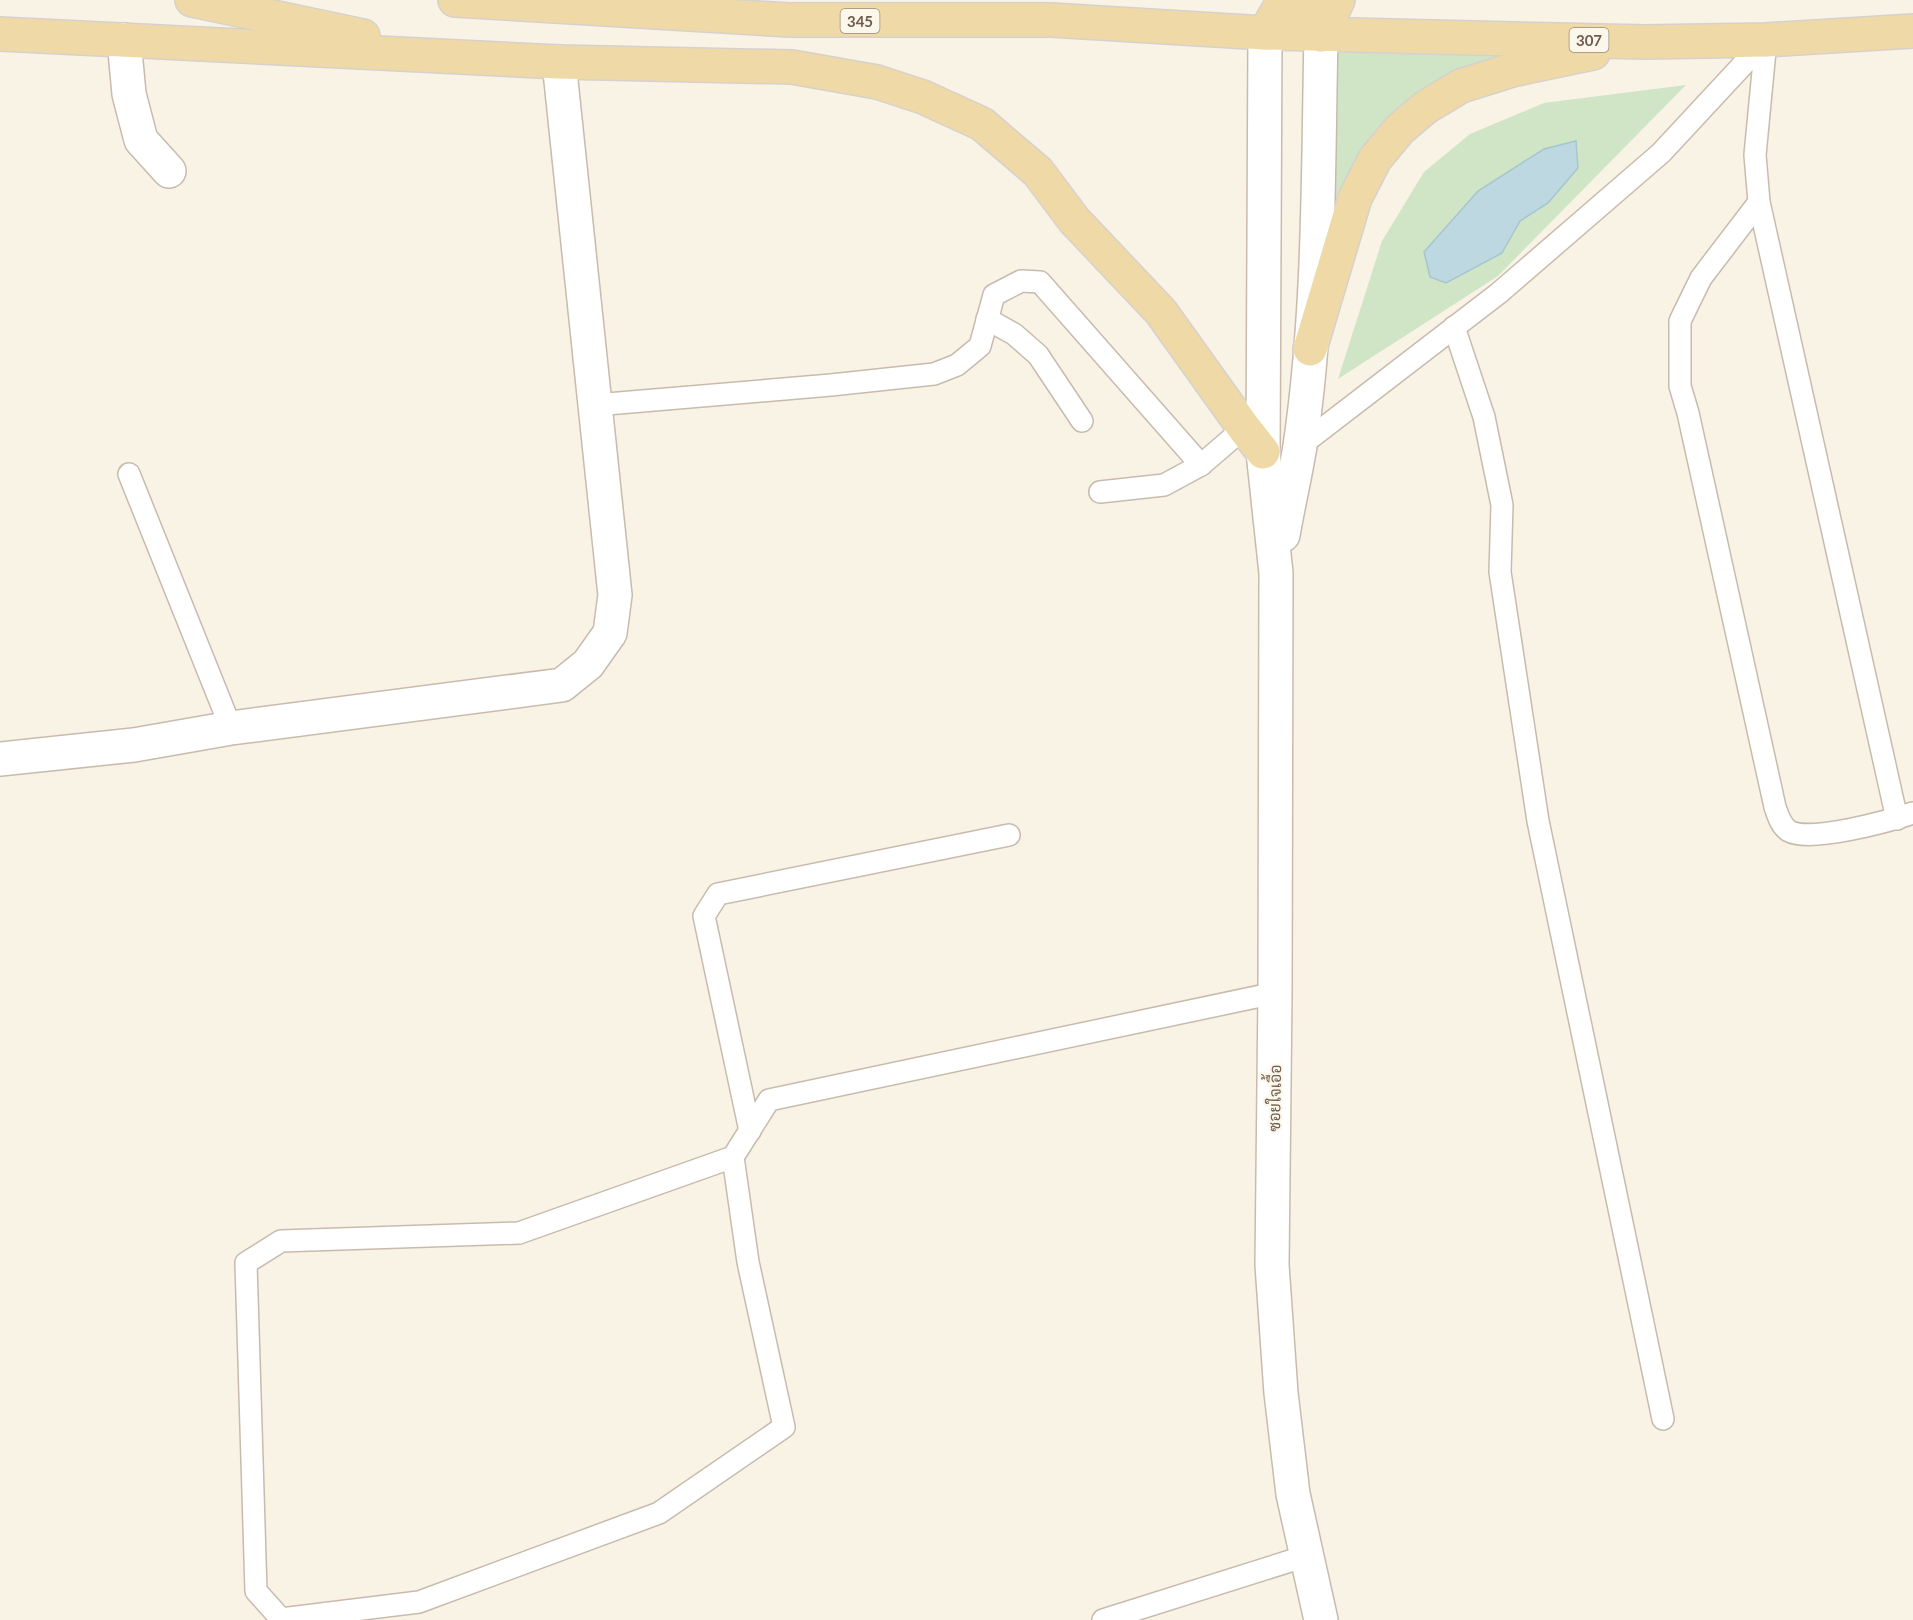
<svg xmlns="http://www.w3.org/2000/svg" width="1913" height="1620" viewBox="0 0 1913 1620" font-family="Lato,Sarabun,sans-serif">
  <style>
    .green { fill: #d0e4c6 }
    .water { fill: #bdd8e0; stroke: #a5c6d0; stroke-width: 1.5 }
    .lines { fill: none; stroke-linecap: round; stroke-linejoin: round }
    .service-casing { stroke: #c8bbad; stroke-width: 24 }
    .minor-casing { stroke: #c8bbad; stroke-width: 36 }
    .primary-casing { stroke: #d6d1cd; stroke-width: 36 }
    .service { stroke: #fff; stroke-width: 21 }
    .minor { stroke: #fff; stroke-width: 33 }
    .primary { stroke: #efdaa7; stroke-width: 33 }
    .labels { text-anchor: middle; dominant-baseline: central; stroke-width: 4.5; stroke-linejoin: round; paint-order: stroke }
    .shield { fill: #fcf7eb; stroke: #998a7d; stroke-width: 1.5 }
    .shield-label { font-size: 15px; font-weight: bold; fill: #6e5c4e }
    .street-label { font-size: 16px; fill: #6e5c4e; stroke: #fcf7eb }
  </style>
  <rect width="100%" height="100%" fill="#f9f3e6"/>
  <g class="green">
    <polygon points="1331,46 1571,56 1435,98 1316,241"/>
    <polygon points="1686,85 1498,276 1338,379 1382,241 1424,172 1470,134 1544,103"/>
  </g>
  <polygon class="water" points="1576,141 1578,168 1548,203 1520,221 1502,253 1446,283 1430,277 1424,252 1478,191 1544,149"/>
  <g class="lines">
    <g class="service-casing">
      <g id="service">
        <polyline points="1766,40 1755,155 1759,202 1897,819"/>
        <path d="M1759,202L1701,278L1680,321V386L1688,413L1775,807C1778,816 1781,826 1789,831C1810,843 1889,821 1913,813"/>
        <polyline points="987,319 1014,334 1038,355 1082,421"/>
        <polyline points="1454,327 1484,417 1502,505 1500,572 1538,821 1663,1419"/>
        <polyline points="595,405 831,385 934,374 957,365 980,346 994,295 1021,281 1040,282 1201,465 1244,428"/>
        <polyline points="1300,446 1499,293 1661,153 1766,40"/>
        <polyline points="129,474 231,728"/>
        <polyline points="1100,492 1164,485 1201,465"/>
        <polyline points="750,1131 704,916 718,894 1009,835"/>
        <polyline points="733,1157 519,1233 281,1241 246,1263 256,1591 281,1619 419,1602 659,1513 784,1427 748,1262 733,1157 769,1100 1275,993"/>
        <polyline points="1103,1620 1306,1556"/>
      </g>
    </g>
    <g class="minor-casing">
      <g id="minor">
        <polyline points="1265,33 1263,452 1276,573 1275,993 1272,1265 1281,1393 1293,1494 1321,1620"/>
        <polyline points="124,40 129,94 141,140 169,171"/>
        <path d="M1283,535C1288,506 1295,476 1300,446C1320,310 1318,171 1321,35"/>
        <polyline points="0,759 134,745 231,728 562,685 588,664 610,633 615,595 559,62"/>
      </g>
    </g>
    <g class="primary-casing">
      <g id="primary">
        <polyline points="192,0 363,36"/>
        <polyline points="455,0 789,20 1051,20 1265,33 1645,42 1766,40 1913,31"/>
        <polyline points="1305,0 1321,35"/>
        <polyline points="1265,33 1284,0"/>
        <polyline points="0,34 559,62 792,67 877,82 923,97 982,124 1038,172 1074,220 1161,312 1244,428 1263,452"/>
        <polyline points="1321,35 1338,0"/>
        <polyline points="1310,349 1355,198 1375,159 1400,129 1426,107 1461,86 1512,70 1593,53"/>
      </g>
    </g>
    <use href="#service" class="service"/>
    <use href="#minor" class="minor"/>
    <use href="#primary" class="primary"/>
  </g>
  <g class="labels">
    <g class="shield">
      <rect x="840.5" y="9" width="39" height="24" rx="4.5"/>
      <rect x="1569.5" y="28" width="39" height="24" rx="4.5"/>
    </g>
    <g class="shield-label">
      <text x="860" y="21">345</text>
      <text x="1589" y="40">307</text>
    </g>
    <g class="street-label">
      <text transform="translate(1274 1098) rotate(-89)">ซอยใจเอื้อ</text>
    </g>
  </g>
</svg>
